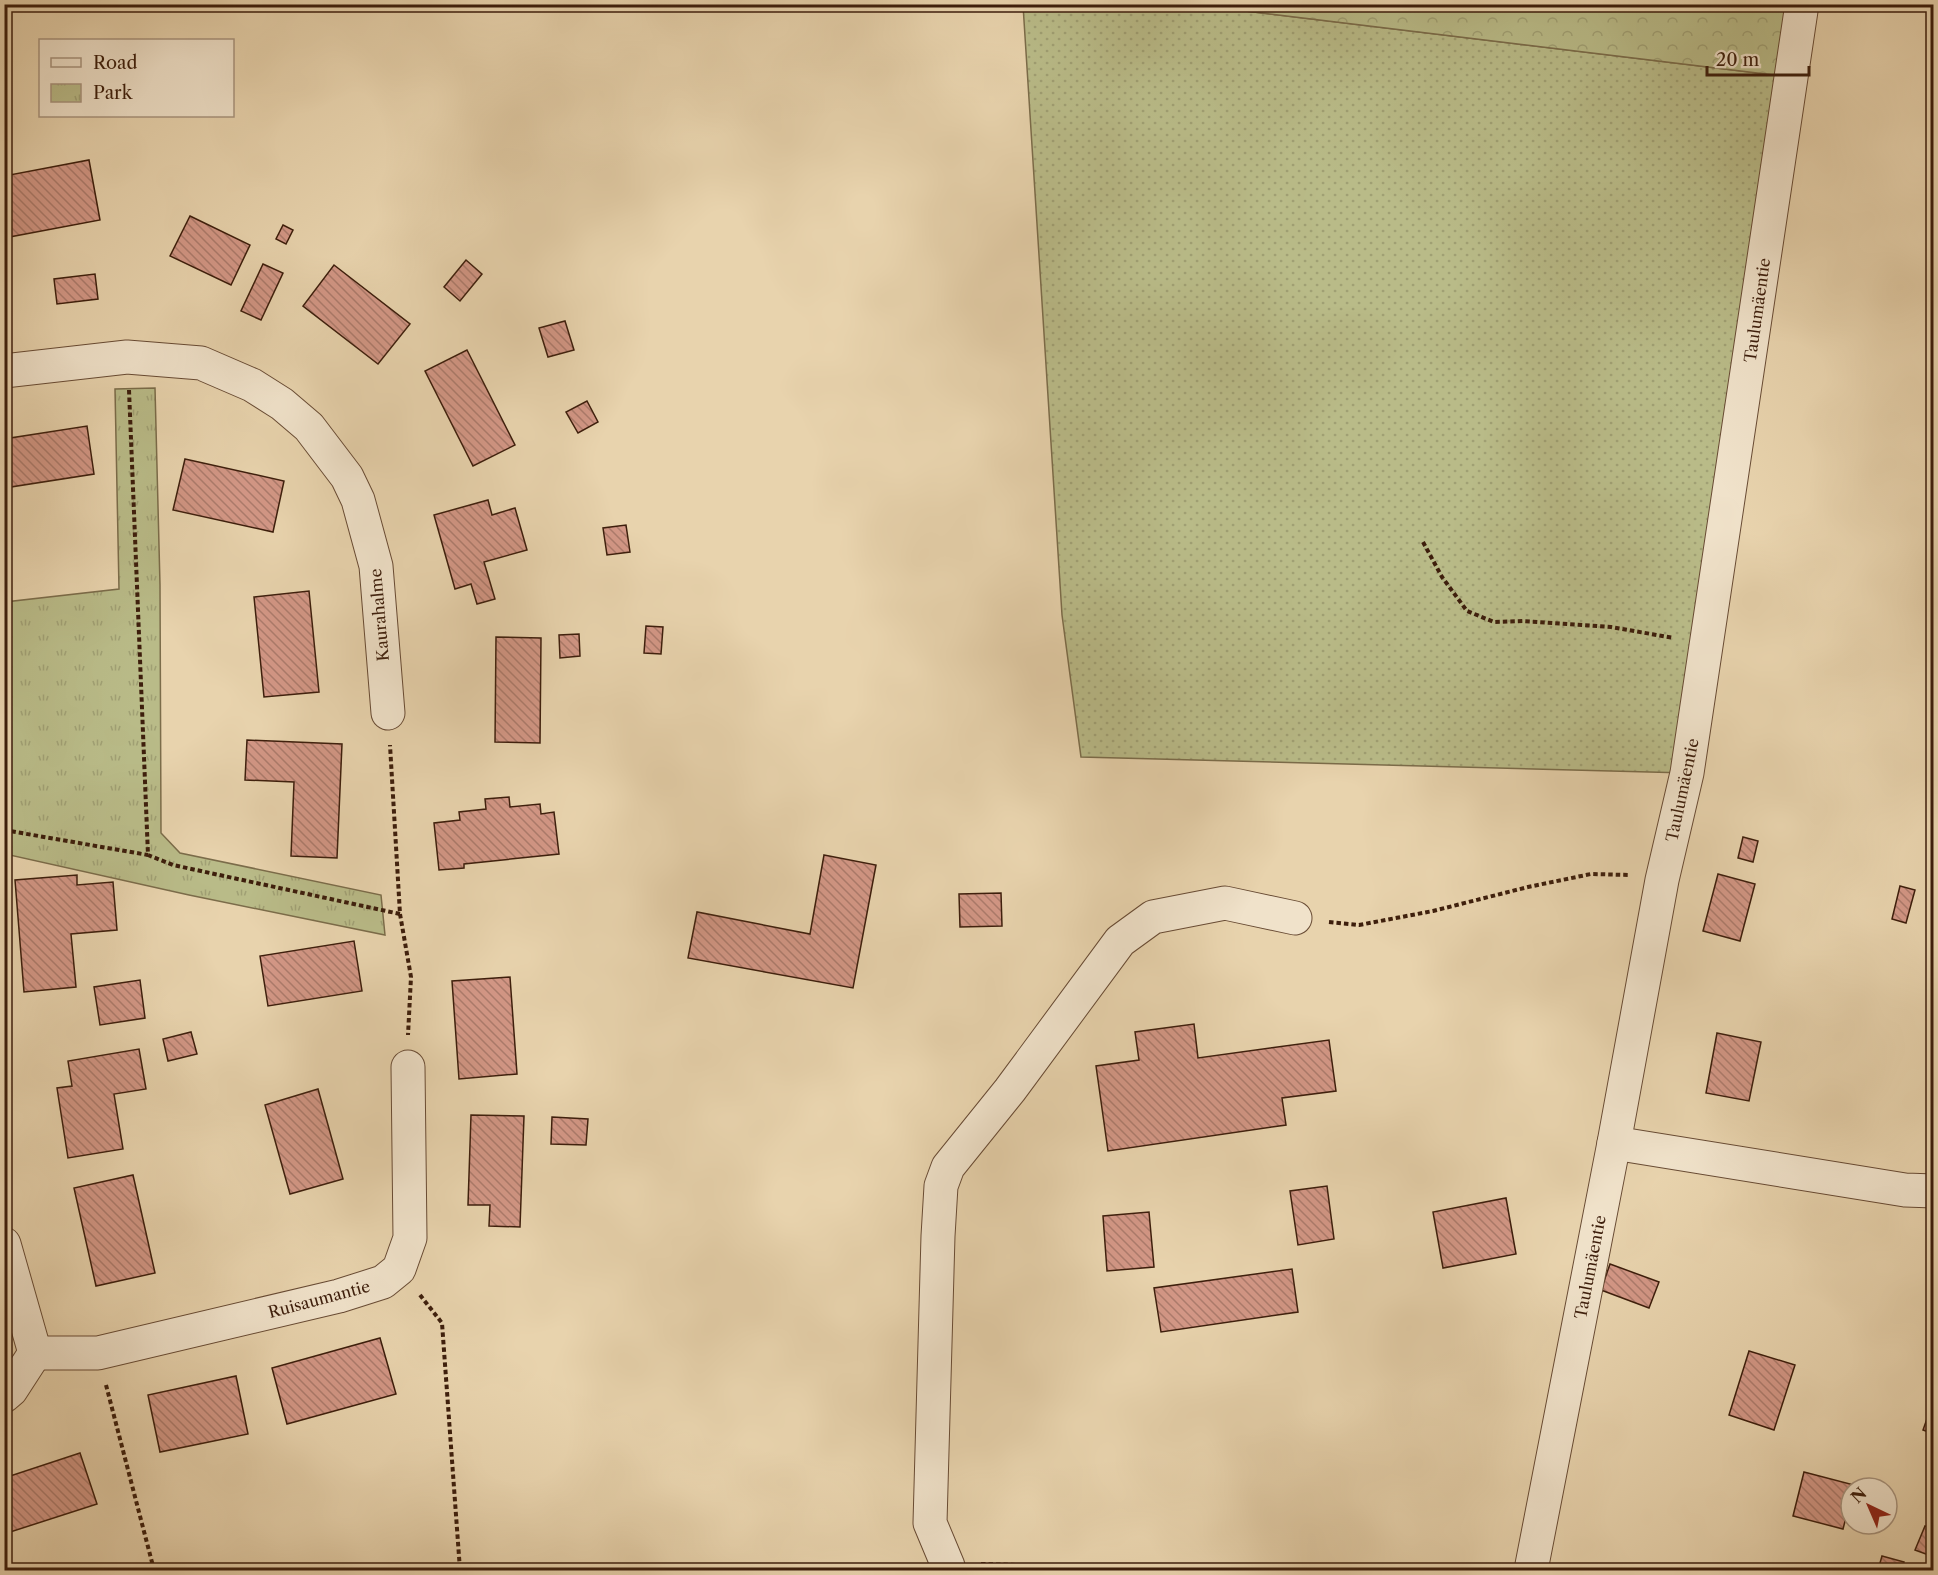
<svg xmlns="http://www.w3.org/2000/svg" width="1938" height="1575" viewBox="0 0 1938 1575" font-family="'Libre Caslon Text',serif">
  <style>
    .grass { fill: url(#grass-dots); stroke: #7b6c4a; stroke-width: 1.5 }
    .forest { fill: url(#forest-crowns); stroke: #7b6c4a; stroke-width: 1.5 }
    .park { fill: url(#park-tufts); stroke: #7b6c4a; stroke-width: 1.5 }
    .building { fill: url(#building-back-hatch); stroke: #3d1e0c; stroke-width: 1.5 }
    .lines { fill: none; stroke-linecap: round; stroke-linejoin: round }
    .minor-casing { stroke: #684b34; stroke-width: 35 }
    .path { stroke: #3d1e0c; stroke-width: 4; stroke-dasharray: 4.5 3; stroke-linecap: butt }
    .minor { stroke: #f0e2ca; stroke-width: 33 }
    .labels { text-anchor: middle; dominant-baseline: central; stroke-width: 4.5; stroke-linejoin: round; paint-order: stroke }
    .street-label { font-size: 16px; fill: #3d1e0c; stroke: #f0e2ca }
  </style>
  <defs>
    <pattern id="grass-dots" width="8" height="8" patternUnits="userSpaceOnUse" patternTransform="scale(1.5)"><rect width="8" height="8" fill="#b9bb88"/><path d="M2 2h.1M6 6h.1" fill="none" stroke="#a0a074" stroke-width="1.8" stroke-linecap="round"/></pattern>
    <pattern id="forest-crowns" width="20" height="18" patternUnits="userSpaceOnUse" patternTransform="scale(1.5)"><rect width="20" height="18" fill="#b9bb88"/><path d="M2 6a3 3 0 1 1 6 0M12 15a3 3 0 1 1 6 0" fill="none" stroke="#a0a074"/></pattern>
    <pattern id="park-tufts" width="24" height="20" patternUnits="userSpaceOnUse" patternTransform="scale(1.5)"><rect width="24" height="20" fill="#b9bb88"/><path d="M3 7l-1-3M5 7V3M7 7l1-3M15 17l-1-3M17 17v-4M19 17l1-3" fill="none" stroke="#a0a074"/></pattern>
    <pattern id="building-back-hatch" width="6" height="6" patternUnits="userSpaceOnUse" patternTransform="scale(1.5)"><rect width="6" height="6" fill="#d39786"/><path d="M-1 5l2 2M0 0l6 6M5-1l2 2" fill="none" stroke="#ac7b6c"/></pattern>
  </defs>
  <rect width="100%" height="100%" fill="#e8d3ad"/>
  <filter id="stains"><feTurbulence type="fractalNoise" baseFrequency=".00333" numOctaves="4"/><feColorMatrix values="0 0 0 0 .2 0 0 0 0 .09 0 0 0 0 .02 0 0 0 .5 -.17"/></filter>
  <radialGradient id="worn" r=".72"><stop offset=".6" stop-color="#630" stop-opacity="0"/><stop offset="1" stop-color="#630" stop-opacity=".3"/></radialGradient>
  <polygon class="grass" points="1023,5 1196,5 1791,77 1687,773 1081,757 1062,615"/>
  <polygon class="forest" points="1196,5 1802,5 1791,77"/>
  <polygon class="park" points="155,388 160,585 161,833 180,853 381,895 385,935 189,895 5,854 5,602 119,589 115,389"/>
  <g class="building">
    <polygon points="89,160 100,220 4,238 4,176"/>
    <polygon points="190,216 250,245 231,285 170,256"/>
    <polygon points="283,225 293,230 286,244 276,239"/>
    <polygon points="466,260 482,274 460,301 444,287"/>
    <polygon points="263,264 283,273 261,320 241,311"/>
    <polygon points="334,265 410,324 378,364 303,306"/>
    <polygon points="95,274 98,299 57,304 54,279"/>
    <polygon points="565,321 574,350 548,357 539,328"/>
    <polygon points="467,350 515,445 473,466 425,371"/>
    <polygon points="587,401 598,422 578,433 566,412"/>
    <polygon points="87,426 94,474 4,488 4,439"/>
    <polygon points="185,459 284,481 273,532 173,510"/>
    <polygon points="488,500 492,515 515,508 527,550 484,562 495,599 477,604 471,584 455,589 434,515"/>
    <polygon points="626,525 630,552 607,555 603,528"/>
    <polygon points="309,591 319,692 264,697 254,597"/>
    <polygon points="646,626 663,627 661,654 644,653"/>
    <polygon points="579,634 580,656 560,658 559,635"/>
    <polygon points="496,637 541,638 540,743 495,742"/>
    <polygon points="247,740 342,744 337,858 291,856 294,782 245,780"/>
    <polygon points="509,797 510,807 540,804 541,814 554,812 559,854 464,864 464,868 439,870 434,823 460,820 459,812 486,809 485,799"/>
    <polygon points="1743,837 1758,841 1753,862 1738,858"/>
    <polygon points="824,855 876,865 853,988 688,958 697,912 810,934"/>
    <polygon points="1718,874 1755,884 1740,941 1703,931"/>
    <polygon points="77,875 77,885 113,882 117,930 71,934 76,987 24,992 15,880"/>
    <polygon points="1900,886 1915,890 1906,923 1892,919"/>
    <polygon points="1001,893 1002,926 960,927 959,894"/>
    <polygon points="354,941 362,991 268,1006 260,956"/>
    <polygon points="510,977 517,1074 459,1079 452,981"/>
    <polygon points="140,980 145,1018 100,1025 94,987"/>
    <polygon points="1194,1024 1198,1058 1329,1040 1336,1091 1282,1098 1286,1125 1108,1151 1096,1066 1139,1060 1135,1032"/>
    <polygon points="191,1032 197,1054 168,1061 163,1039"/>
    <polygon points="1717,1033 1761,1042 1749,1101 1706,1093"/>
    <polygon points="139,1049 146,1089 114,1094 123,1149 68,1158 57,1088 72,1086 68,1061"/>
    <polygon points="318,1089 343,1179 290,1194 265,1105"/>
    <polygon points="471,1115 524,1116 520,1227 489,1226 490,1205 468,1205"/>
    <polygon points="552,1117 588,1119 586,1145 551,1144"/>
    <polygon points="133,1175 155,1273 96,1286 74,1188"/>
    <polygon points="1327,1186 1334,1239 1298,1245 1290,1191"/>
    <polygon points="1506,1198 1516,1254 1443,1268 1433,1212"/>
    <polygon points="1149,1212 1154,1267 1107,1271 1103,1216"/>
    <polygon points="1610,1264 1659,1282 1649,1308 1601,1290"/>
    <polygon points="1292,1269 1298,1312 1161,1332 1154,1288"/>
    <polygon points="380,1338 396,1394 287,1424 272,1368"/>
    <polygon points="1749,1351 1795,1365 1774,1430 1729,1415"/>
    <polygon points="236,1376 248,1434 160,1452 148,1395"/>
    <polygon points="1934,1399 1934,1434 1923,1430"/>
    <polygon points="80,1453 97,1504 4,1534 4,1478"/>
    <polygon points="1804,1472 1854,1485 1854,1488 1851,1488 1851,1498 1843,1529 1793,1516"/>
    <polygon points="1925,1526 1934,1529 1934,1557 1915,1550"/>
    <polygon points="1882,1556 1904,1562 1901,1570 1878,1570"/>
  </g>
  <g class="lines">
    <g class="minor-casing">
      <g id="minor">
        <polyline points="4,371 127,357 201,363 252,385 282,404 309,427 347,477 358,500 376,566 388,713"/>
        <polyline points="1614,1143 1905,1190 1934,1191"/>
        <polyline points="4,1244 35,1353 11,1390 4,1396"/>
        <polyline points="35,1353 98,1353 339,1296 383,1282 399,1269 410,1238 408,1067"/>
        <polyline points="948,1566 930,1523 938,1236 941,1186 948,1167 1010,1090 1120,941 1153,917 1225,903 1295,918"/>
        <polyline points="1531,1570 1614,1143 1662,880 1687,773 1802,4"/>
      </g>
    </g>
    <g class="path">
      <polyline points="129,390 148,855 173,865 400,914 390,745"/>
      <polyline points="1423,542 1442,577 1467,611 1494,622 1523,621 1611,627 1674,638"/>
      <polyline points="4,830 148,855"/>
      <polyline points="400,914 411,977 408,1035"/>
      <polyline points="1329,922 1359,925 1433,911 1528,887 1591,874 1630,875"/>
      <polyline points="420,1295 442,1323 460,1570"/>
      <polyline points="106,1385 154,1570"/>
      <polyline points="981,1564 1202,1570"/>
    </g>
    <use href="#minor" class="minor"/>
  </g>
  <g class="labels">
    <g class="street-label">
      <text transform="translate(1757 310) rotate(-82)">Taulumäentie</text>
      <text transform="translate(379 615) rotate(-95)">Kaurahalme</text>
      <text transform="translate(1682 790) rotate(-78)">Taulumäentie</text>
      <text transform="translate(1590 1267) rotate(-79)">Taulumäentie</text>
      <text transform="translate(319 1299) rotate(-15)">Ruisaumantie</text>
    </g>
  </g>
  <rect width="1938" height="1575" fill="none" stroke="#e8d3ad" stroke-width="24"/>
  <rect x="6" y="6" width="1926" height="1563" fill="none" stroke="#3d1e0c" stroke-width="3"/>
  <rect x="12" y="12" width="1914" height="1551" fill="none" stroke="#3d1e0c" stroke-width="1.5"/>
  <rect x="39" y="39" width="195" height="78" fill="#f0e2ca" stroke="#a8947e" stroke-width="1.5"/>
  <rect x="51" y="58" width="30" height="9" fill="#f0e2ca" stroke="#a8947e" stroke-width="1.5"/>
  <text x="93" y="69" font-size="18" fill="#3d1e0c">Road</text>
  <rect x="51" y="84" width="30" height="18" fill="url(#park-tufts)" stroke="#a8947e" stroke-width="1.5"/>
  <text x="93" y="99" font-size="18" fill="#3d1e0c">Park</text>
  <g transform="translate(1869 1506) rotate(316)"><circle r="28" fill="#f0e2ca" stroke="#a8947e" stroke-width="1.5"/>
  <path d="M0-4.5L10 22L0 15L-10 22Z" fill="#8f2418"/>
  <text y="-9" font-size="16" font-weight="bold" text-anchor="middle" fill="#3d1e0c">N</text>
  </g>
  <path d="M1707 66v9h102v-9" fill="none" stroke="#3d1e0c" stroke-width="3"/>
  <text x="1716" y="66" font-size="18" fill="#3d1e0c" stroke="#f0e2ca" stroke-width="4.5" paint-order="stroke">20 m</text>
  <rect width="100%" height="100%" filter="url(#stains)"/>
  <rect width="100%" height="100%" fill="url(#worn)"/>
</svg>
